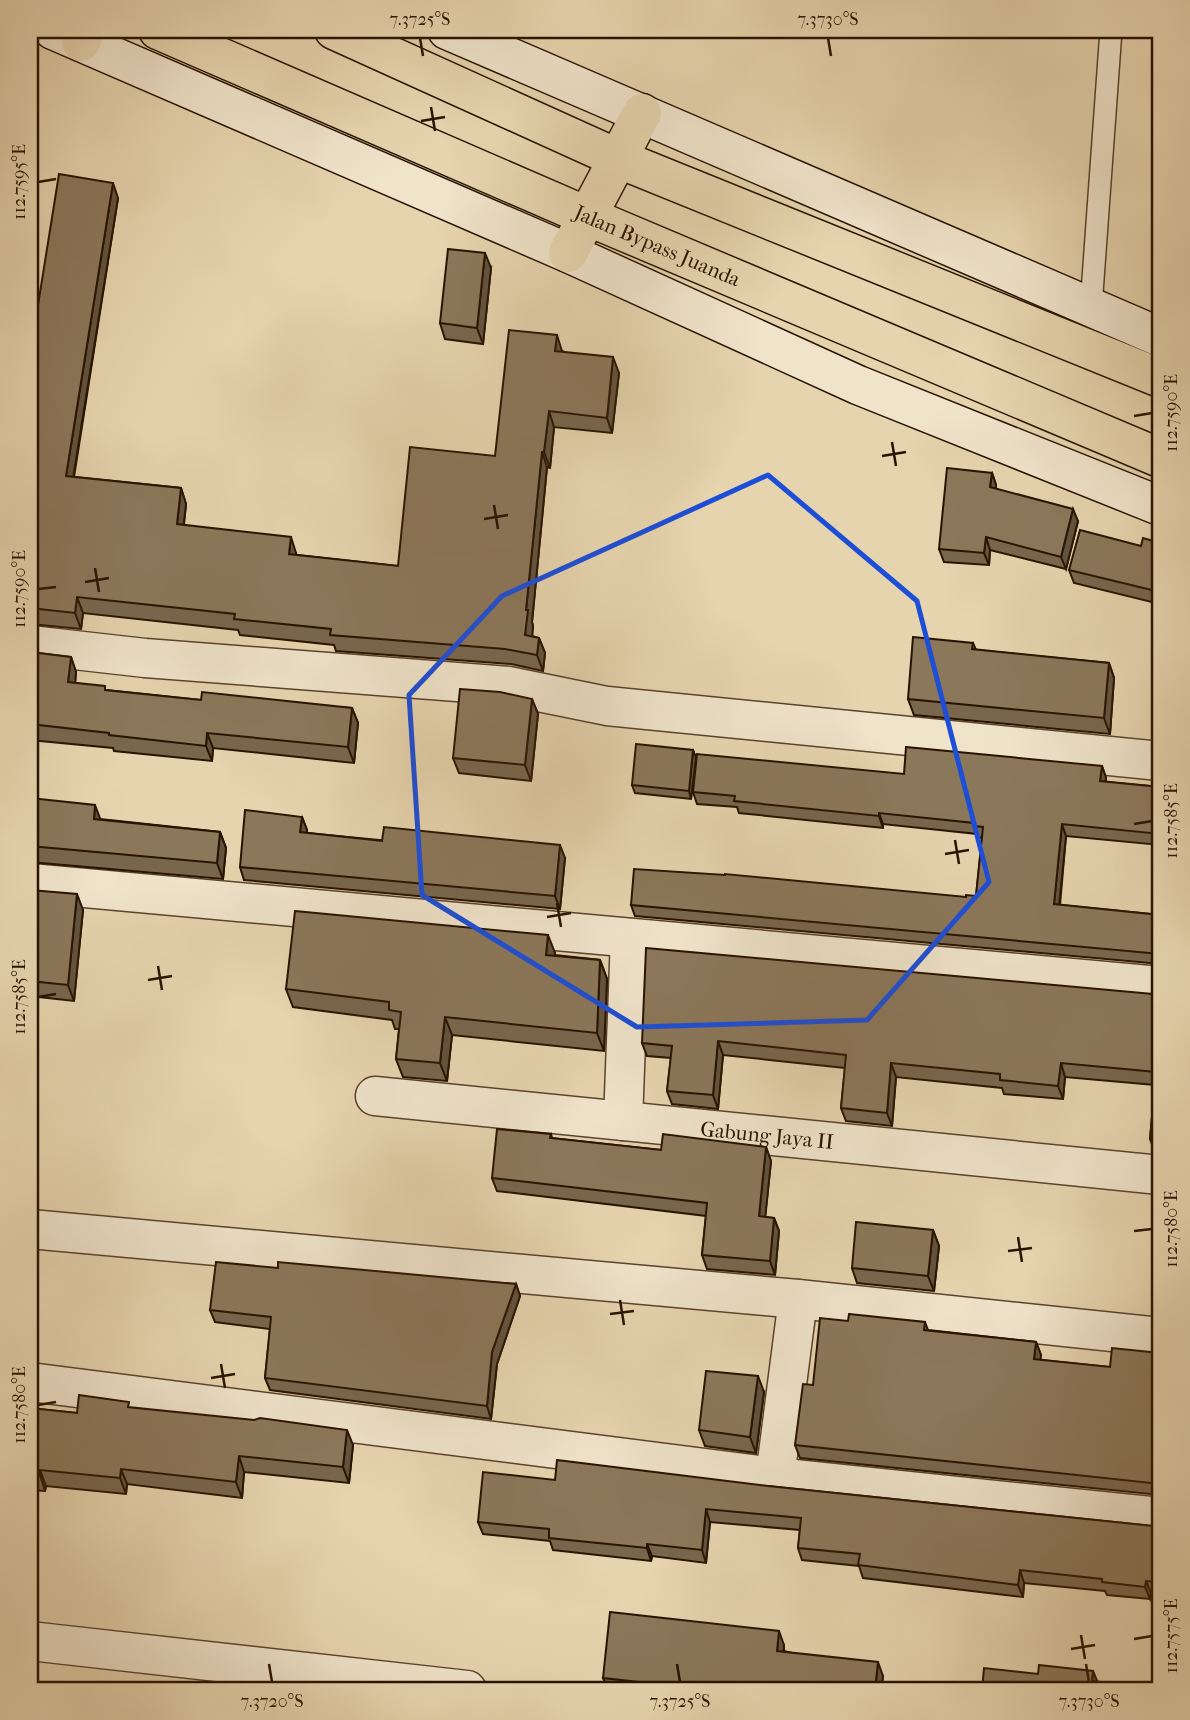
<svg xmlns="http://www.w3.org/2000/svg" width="1190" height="1720" viewBox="0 0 1190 1720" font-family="'IM FELL French Canon',serif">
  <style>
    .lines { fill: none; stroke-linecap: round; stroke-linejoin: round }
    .lane-casing { stroke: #58432c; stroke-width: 24 }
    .street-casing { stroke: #58432c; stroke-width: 41 }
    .secondary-casing { stroke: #281300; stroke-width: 41 }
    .highway-casing { stroke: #281300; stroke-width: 41 }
    .lane { stroke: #efe3ca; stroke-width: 21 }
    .street { stroke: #efe3ca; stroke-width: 38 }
    .secondary { stroke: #efe3ca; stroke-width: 38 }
    .highway { stroke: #e6d4ae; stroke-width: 38 }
    .wall { fill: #78664d; stroke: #281300; stroke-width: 2 }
    .shaded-wall { fill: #61533f; stroke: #281300; stroke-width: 2 }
    .building { fill: #8b775a; stroke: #281300; stroke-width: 2 }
    .marked { fill: none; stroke: #1d4ed8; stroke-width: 5; stroke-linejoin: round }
    .ticks { fill: none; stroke: #281300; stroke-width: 2.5 }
    .labels { text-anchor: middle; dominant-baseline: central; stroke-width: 5; stroke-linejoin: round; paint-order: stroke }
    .street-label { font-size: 21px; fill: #281300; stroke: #efe3ca }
    .neatline { fill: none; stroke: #281300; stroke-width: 2.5 }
    .ticks-label { font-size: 18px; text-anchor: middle; fill: #281300 }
  </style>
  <rect width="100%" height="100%" fill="#e6d4ae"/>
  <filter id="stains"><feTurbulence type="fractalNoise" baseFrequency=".00286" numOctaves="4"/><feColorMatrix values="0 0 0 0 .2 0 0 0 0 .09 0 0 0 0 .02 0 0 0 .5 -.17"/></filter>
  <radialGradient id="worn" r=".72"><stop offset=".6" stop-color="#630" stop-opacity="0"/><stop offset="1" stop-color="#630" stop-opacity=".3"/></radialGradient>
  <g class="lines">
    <g class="lane-casing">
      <polyline id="lane" points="1091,307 1111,30"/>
    </g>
    <g class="street-casing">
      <g id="street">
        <polyline points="30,645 145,658 509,686 607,706 1160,761"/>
        <polyline points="30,883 1160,986"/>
        <path id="s1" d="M375,1096L1160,1175"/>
        <polyline points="623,1121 630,938"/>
        <polyline points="30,1229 798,1299 1160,1337"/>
        <polyline points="30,1382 775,1477 1160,1517"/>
        <polyline points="775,1477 798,1299"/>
        <polyline points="30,1641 467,1690"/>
      </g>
    </g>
    <g class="secondary-casing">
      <g id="secondary">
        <polyline points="53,30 568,253 858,385 1160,506"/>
        <polyline points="447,30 1160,337"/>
      </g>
    </g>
    <g class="highway-casing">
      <g id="highway">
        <path id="s2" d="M158,30L589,217L1160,458"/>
        <polyline points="334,30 619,159 1160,378"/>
        <polyline points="81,42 85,30"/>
        <polyline points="568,253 642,113"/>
      </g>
    </g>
    <use href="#lane" class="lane"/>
    <use href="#street" class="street"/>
    <use href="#secondary" class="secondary"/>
    <use href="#highway" class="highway"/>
  </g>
  <g class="wall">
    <polygon points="118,198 74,477 181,488 186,504 184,525 296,553 296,555 398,566 495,456 562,351 619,373 612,433 554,427 550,468 547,467 532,622 533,626 532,636 539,638 545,653 543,671 511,664 336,651 334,645 240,635 238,630 83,613 81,629 30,624 30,355"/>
    <polygon points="491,268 483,344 445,339 440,323"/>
    <polygon points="992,473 996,485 996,489 1078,521 1066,569 990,550 989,565 944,562 939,549"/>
    <polygon points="1160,543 1160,604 1074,583 1069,570"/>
    <polygon points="973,643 976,650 1109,663 1114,678 1110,734 914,715 908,699"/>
    <polygon points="30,652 71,657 76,672 75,683 106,690 201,700 352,708 358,723 354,763 213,748 212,761 114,751 113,748 30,740"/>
    <polygon points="532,699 538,714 531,781 459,773 453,758"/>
    <polygon points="693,750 696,758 691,799 635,793 632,785"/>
    <polygon points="1102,766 1106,778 1106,782 1160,787 1160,845 1066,836 1060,905 1160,915 1160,964 635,916 631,905 966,897 976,896 982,838 978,837 977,834 883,824 883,828 739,813 737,807 697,804 693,792 904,774"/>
    <polygon points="30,798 100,819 220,832 226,848 223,879 30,862"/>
    <polygon points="302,817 307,830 307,833 565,858 560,909 244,880 240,867"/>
    <polygon points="30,890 83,910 74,1001 30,996"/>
    <polygon points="555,953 555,955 600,960 607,979 604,1051 452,1035 447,1081 403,1077 396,1059 399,1029 395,1029 392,1020 293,1007 286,989"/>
    <polygon points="1160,993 1160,1154 1155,1152 1150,1139 1155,1085 1065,1077 1063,1099 1004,1094 1002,1088 896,1077 892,1126 846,1121 841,1108 845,1068 723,1055 718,1109 672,1104 667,1091 671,1058 647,1056 642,1043"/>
    <polygon points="551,1134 552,1138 661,1150 766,1147 771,1161 765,1217 774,1218 779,1231 775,1275 707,1269 702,1255 706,1216 497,1191 492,1178"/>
    <polygon points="933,1230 939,1246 934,1291 857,1283 852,1268"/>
    <polygon points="278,1268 516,1284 520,1296 497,1364 491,1419 270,1390 265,1378 270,1329 215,1322 210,1310"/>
    <polygon points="848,1321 925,1322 928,1330 1036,1342 1041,1355 1040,1360 1110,1367 1160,1353 1160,1495 800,1458 795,1445 813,1385"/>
    <polygon points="764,1392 756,1453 705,1446 699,1430"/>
    <polygon points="30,1408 77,1413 131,1408 353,1445 349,1483 244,1472 242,1498 127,1484 126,1494 46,1486 45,1491 30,1490"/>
    <polygon points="555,1480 768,1486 1153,1526 1160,1525 1160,1594 1151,1593 1150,1599 1107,1595 1105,1591 1024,1583 1023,1597 863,1578 859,1566 802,1560 798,1548 800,1530 710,1522 706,1563 652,1556 651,1561 553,1550 550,1541 483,1534 478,1522"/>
    <polygon points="784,1645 784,1651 883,1676 881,1690 608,1690 603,1678"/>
  </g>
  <g class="shaded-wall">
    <polygon points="113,183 118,198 71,491 66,476"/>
    <polygon points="485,253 491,268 483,344 477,328"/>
    <polygon points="557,335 562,351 561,366 555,351"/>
    <polygon points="613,357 619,373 612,433 607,418"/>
    <polygon points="549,411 554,427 550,468 544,452"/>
    <polygon points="542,452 547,467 532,622 533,626 531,651 525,635 526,610"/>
    <polygon points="992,473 996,485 995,500 990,487"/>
    <polygon points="181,488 186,504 182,539 177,524"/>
    <polygon points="1073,509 1078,521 1066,569 1061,557"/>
    <polygon points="291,537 296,553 294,570 289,554"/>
    <polygon points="986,537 990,550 989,565 984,553"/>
    <polygon points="77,597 83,613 81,629 75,613"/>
    <polygon points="539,638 545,653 543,671 537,655"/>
    <polygon points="71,657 76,672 74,698 68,682"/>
    <polygon points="1109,663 1114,678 1110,734 1104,718"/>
    <polygon points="532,699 538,714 531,781 525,765"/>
    <polygon points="352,708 358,723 354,763 348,747"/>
    <polygon points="207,733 213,748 212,761 206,746"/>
    <polygon points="693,750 696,758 691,799 689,791"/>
    <polygon points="1102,766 1106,778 1105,793 1100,781"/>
    <polygon points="95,805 101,821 94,819"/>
    <polygon points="879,813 883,824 883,828 879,816"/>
    <polygon points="302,817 307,830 305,845 300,832"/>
    <polygon points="1062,824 1066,836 1058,916 1054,904"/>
    <polygon points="220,832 226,848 223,879 217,863"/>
    <polygon points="560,845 565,858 560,909 555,896"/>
    <polygon points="77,894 83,910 74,1001 68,985"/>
    <polygon points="548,935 555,953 553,973 546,955"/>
    <polygon points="600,960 607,979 604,1051 597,1033"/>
    <polygon points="445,1017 452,1035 447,1081 440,1063"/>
    <polygon points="718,1041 723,1055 718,1109 713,1095"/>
    <polygon points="891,1063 896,1077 892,1126 887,1113"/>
    <polygon points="1061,1063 1065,1077 1063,1099 1058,1086"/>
    <polygon points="766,1147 771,1161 764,1230 759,1216"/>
    <polygon points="774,1218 779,1231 775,1275 770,1261"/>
    <polygon points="933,1230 939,1246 934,1291 928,1276"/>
    <polygon points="516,1284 520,1296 497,1364 491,1419 487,1406 492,1352"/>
    <polygon points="1036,1342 1041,1355 1039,1372 1034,1359"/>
    <polygon points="758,1376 764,1392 756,1453 750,1437"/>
    <polygon points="347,1430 353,1445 349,1483 343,1467"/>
    <polygon points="239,1456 244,1472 242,1498 236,1482"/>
    <polygon points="121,1469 127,1484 126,1494 120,1478"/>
    <polygon points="40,1470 46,1486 45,1491 40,1475"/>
    <polygon points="706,1509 710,1522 706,1563 702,1550"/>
    <polygon points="647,1544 652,1556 651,1561 647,1548"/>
    <polygon points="1020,1570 1024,1583 1023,1597 1018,1585"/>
    <polygon points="1146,1581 1151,1593 1150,1599 1145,1587"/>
    <polygon points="779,1631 784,1645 782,1665 777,1651"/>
    <polygon points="878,1662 883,1676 881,1690 875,1690"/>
    <polygon points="1093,1671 1098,1683 1092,1681"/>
  </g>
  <g class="building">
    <polygon points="59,174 113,183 66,476 181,488 177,524 291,537 289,554 398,566 410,447 495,456 509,330 557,335 555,351 613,357 607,418 549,411 544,452 542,452 526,610 528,610 525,635 539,638 537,655 505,649 330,635 331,629 234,619 235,614 77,597 75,613 30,608 30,355"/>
    <polygon points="448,249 485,253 477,328 440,323"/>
    <polygon points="947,468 992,473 990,487 1073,509 1061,557 986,537 984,553 939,549"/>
    <polygon points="1080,530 1141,546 1143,538 1160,543 1160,592 1069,570"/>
    <polygon points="913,637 973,643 972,649 1109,663 1104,718 908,699"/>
    <polygon points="30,652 71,657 68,682 105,686 105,690 201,700 202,692 352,708 348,747 207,733 206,746 109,735 109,733 30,724"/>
    <polygon points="460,689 500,692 532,699 525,765 453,758"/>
    <polygon points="636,744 693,750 689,791 632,785"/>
    <polygon points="906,747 1102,766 1100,781 1160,787 1160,834 1062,824 1054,904 1160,915 1160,954 631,905 634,869 725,875 725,874 966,897 966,895 976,896 983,827 974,826 974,823 879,813 879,816 734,801 735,796 693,792 697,754 904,774"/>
    <polygon points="30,798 95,805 94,819 220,832 217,863 30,846"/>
    <polygon points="245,810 302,817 300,832 382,841 384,827 560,845 555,896 240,867"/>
    <polygon points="30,890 77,894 68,985 30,981"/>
    <polygon points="295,911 548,935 546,955 600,960 597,1033 445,1017 440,1063 396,1059 401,1012 389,1010 389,1002 286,989"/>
    <polygon points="646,948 1153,994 1160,993 1159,1018 1160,1018 1160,1142 1150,1139 1156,1072 1061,1063 1058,1086 1000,1080 1000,1074 891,1063 887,1113 841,1108 846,1055 718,1041 713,1095 667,1091 672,1046 642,1043"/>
    <polygon points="497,1129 551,1134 550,1138 661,1150 663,1134 766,1147 759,1216 774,1218 770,1261 702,1255 707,1203 492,1178"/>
    <polygon points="856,1222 933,1230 928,1276 852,1268"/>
    <polygon points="216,1262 278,1268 278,1262 516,1284 492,1352 487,1406 265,1378 271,1317 210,1310"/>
    <polygon points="849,1314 925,1322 924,1330 1036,1342 1034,1359 1110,1367 1112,1348 1160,1353 1160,1484 795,1445 803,1384 813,1385 820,1318 848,1321"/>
    <polygon points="706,1371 758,1376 750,1437 699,1430"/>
    <polygon points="79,1395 129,1402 128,1407 254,1420 260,1418 347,1430 343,1467 239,1456 236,1482 121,1469 120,1478 40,1470 40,1475 30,1475 30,1408 77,1413"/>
    <polygon points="557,1460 768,1486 1153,1526 1160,1525 1160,1582 1146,1581 1145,1587 1102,1582 1102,1579 1020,1570 1018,1585 858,1565 860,1554 798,1548 801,1518 706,1509 702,1550 647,1544 647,1548 549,1538 549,1529 478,1522 483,1472 555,1480"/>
    <polygon points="610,1612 779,1631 777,1651 878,1662 875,1690 657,1690 657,1684 603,1678"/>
    <polygon points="1039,1665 1093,1671 1092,1681 1160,1688 1160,1690 982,1690 984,1668 1038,1674"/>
    <polygon points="189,1682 236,1687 235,1690 188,1690"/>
  </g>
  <path class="marked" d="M768,475L917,601L989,882L867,1020L637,1027L422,895L409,695L502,596Z"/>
  <path class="ticks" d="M420,38L423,56M828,38L831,56M431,107L435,131M421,121L445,117M38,182L56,179M1134,416L1152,413M892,442L896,466M882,456L906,452M494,505L498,529M484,519L508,515M95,568L99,592M85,582L109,578M38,589L56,587M1134,824L1152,821M955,840L959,864M945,854L969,850M557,903L561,927M547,917L571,913M158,966L162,990M148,980L172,976M38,997L56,994M1134,1231L1152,1229M1018,1237L1022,1262M1008,1251L1032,1248M620,1300L624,1325M610,1314L634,1311M221,1364L225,1388M211,1378L235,1374M38,1405L56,1402M1081,1635L1085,1659M1134,1639L1152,1636M1071,1649L1095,1645M269,1664L272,1682M677,1664L680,1682M1086,1664L1089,1682"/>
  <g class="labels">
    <g class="street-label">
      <text stroke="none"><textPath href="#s2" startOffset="544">Jalan Bypass Juanda</textPath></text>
      <text stroke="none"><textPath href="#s1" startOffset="394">Gabung Jaya II</textPath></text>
    </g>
  </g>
  <rect width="1190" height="1720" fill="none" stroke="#e6d4ae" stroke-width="77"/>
  <rect x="38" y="38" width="1114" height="1644" class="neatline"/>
  <g class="ticks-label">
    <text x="420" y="25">7.3725°S</text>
    <text x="828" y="25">7.3730°S</text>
    <text transform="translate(19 182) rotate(-90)" y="6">112.7595°E</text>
    <text transform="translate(1171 413) rotate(-90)" y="6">112.7590°E</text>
    <text transform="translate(19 589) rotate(-90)" y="6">112.7590°E</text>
    <text transform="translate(1171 821) rotate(-90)" y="6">112.7585°E</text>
    <text transform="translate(19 997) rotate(-90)" y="6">112.7585°E</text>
    <text transform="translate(1171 1229) rotate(-90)" y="6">112.7580°E</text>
    <text transform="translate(19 1405) rotate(-90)" y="6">112.7580°E</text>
    <text transform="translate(1171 1636) rotate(-90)" y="6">112.7575°E</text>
    <text x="272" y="1707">7.3720°S</text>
    <text x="680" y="1707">7.3725°S</text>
    <text x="1089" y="1707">7.3730°S</text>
  </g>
  <rect width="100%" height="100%" filter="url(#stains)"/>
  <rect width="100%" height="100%" fill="url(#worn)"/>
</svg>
